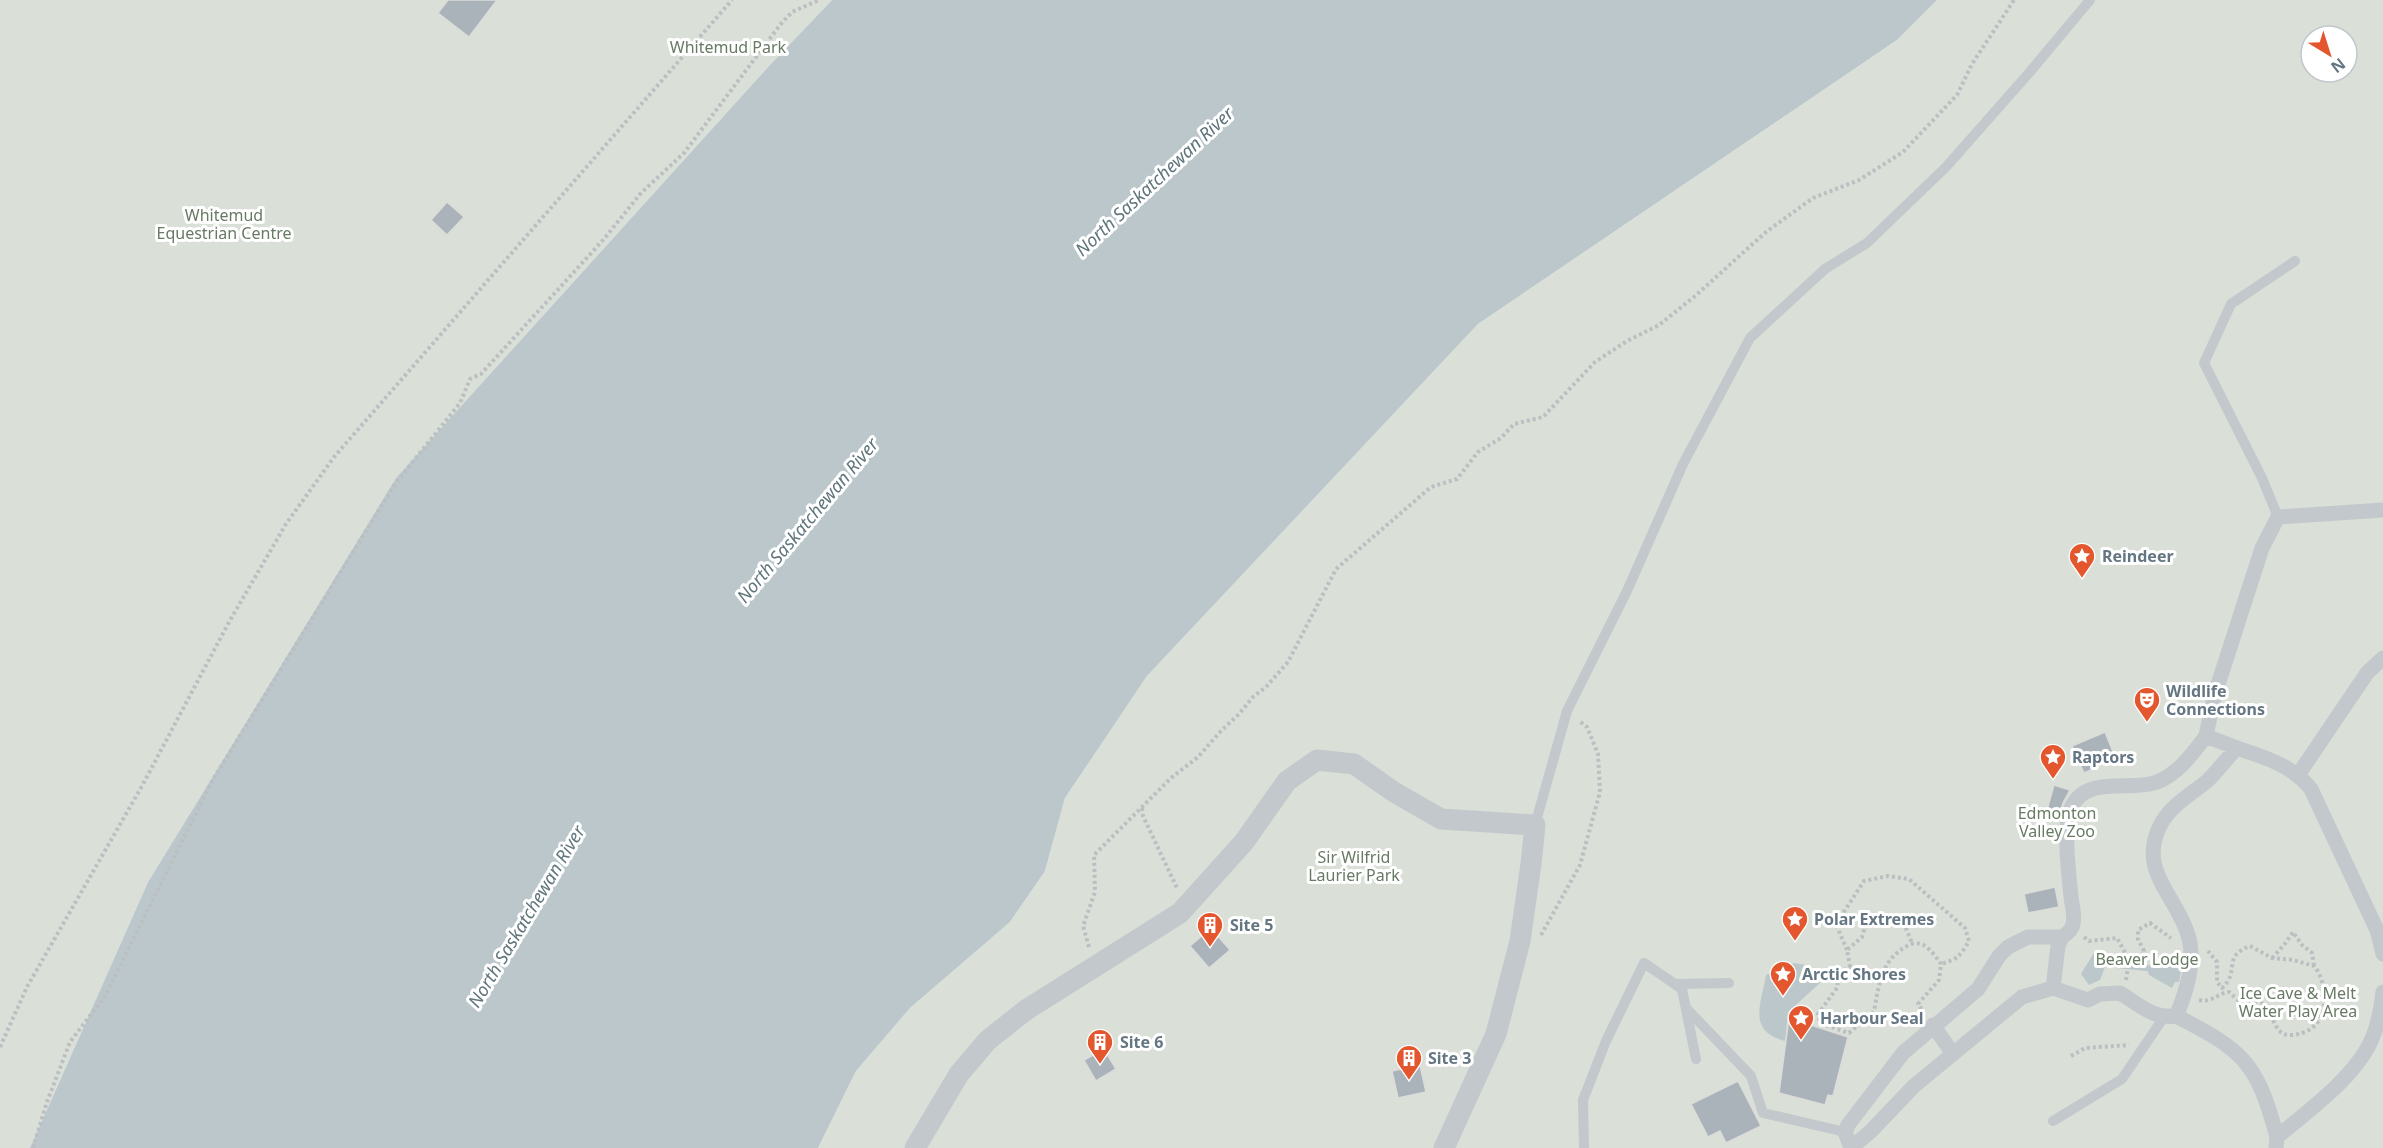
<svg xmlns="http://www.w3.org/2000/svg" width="2383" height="1148" viewBox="0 0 2383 1148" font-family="'Noto Sans',sans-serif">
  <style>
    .green { fill: #dadfd7; fill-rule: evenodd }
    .water { fill: #bbc7cb }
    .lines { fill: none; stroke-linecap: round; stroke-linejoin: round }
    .stream { stroke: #bbc7cb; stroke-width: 6 }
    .building { fill: #aab3b9; stroke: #dcdcda; stroke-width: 1.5 }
    .path { stroke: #bbbfc2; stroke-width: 4; stroke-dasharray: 3 3; stroke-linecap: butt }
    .service { stroke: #c3c8cc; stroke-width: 10 }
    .pedestrian { stroke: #c3c8cc; stroke-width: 15 }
    .minor { stroke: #c3c8cc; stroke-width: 21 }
    .labels { text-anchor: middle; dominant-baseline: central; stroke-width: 6; stroke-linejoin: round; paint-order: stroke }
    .park-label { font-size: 16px; fill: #687a64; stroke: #fff }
    .poi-label { font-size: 16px; font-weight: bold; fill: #657683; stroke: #fff; text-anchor: start }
    .water-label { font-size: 18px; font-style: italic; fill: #60757c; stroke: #fff }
  </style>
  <rect width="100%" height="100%" fill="#fafaf8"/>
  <g class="green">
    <polygon points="0,0 832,0 769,66 396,478 148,882 30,1148 0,1148"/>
    <path d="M1937,0H2383V1148H818L856,1071L910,1008L1010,922L1045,871L1065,798L1147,676L1478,324L1897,40ZM2311,36H2347V72H2311Z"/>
  </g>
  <g class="water">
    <polygon points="832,0 1937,0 1897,40 1478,324 1147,676 1065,798 1045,871 1010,922 910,1008 856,1071 818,1148 30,1148 148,882 396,478 769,66"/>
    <polygon points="2095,951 2105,956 2105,967 2100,980 2089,985 2081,974"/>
    <polygon points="2164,959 2182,966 2179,982 2175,982 2172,988 2149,975 2147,968 2152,962"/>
    <path d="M1794,963L1812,966L1820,983L1788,1012L1785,1041C1747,1031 1761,1005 1766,975Z"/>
  </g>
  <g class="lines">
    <polyline class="stream" points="2106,964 2147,968"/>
  </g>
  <g class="building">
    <polygon points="448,0 497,0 469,37 438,13"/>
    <polygon points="447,202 464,217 447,235 431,220"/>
    <polygon points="2105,732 2116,759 2084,773 2072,746"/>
    <polygon points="2054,785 2070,790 2063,803 2058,821 2045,817"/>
    <polygon points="2055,887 2059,907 2028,913 2024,894"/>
    <polygon points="1211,928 1230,950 1209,968 1190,946"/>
    <polygon points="1789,1018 1848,1037 1833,1096 1828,1095 1825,1105 1779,1093"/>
    <polygon points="1104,1049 1116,1069 1096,1081 1084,1060"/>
    <polygon points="1420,1065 1426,1092 1398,1098 1392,1071"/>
    <polygon points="1738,1081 1761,1126 1726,1143 1720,1131 1708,1137 1691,1104"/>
  </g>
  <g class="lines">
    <g class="path">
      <polyline points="1142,808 1143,816 1177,888"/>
      <polyline points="1541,935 1580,865 1600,792 1598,754 1587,727 1579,721"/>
      <polyline points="2084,937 2089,941 2117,938 2129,960 2143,954 2144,951 2138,939 2138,930 2150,923 2171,938"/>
      <polyline points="1089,947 1083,926 1095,892 1094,855 1171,778 1198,757 1221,731 1239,714 1253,697 1266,687 1288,662 1336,569 1431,487 1457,479 1478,452 1501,438 1514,424 1543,417 1595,362 1627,341 1659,325 1694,297 1766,232 1813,198 1859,180 1903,152 1957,95 1972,64 2014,0"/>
      <path d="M1847,950L1836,924L1864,881L1888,876L1909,879L1965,928L1969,941C1960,956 1958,959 1941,964"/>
      <polyline points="2272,958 2284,945 2293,932 2302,945 2312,953 2314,966"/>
      <polyline points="1850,967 1847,950 1862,937 1865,927 1892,916 1903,921 1912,943"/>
      <path d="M1879,980L1850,967L1839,972L1837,988L1818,1014L1820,1023L1849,1033L1874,1012C1879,984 1881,960 1907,946C1912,943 1920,942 1925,946C1931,950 1937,958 1941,964L1939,980L1918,1004L1924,1013"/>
      <polyline points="2126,980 2129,960"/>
      <path d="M2199,1000C2212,1003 2218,993 2229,992L2238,1000L2265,1003C2272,1012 2273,1029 2284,1034C2289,1036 2297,1035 2302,1033C2330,1025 2329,984 2314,966L2293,960L2272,958L2250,946C2221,957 2241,971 2222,988L2217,982V962L2208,951"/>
      <polyline points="0,1047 27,987 142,786 229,622 286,524 334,457 732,0"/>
      <polyline points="2071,1056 2085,1048 2129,1045"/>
      <polyline points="33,1148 47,1102 70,1042 105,996 211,783 395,484 460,403 470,379 481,374 604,239 641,193 684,153 780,25 792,12 819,0"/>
    </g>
    <g class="service">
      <polyline points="2278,517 2262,478 2204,363 2231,304 2295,261"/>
      <polyline points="1535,825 1567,711 1627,591 1683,464 1750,338 1825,269 1867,243 1946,167 2029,73 2090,0"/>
      <polyline points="1676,984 1729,983"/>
      <polyline points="1686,1008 1751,1076 1763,1113 1845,1132"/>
      <polyline points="2053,1121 2122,1079 2164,1017"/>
      <polyline points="1584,1148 1583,1100 1606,1041 1644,963 1682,989 1696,1059"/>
    </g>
    <g class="pedestrian">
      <polyline points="2206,736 2214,697 2262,548 2278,517 2383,510"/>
      <path d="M2237,748C2264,757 2292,765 2311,789L2377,930L2383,954"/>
      <polyline points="2298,775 2367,673 2383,658"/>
      <polyline points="2053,988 2058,946 2062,937"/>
      <path d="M2176,1016C2243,1050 2257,1062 2277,1137"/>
      <polyline points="1933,1025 1953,1054"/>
      <path d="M1851,1148L1845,1132L1848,1125L1903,1053L1978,989L1999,956L2008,947L2028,937H2062C2067,934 2072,930 2073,924C2075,916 2072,905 2071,897C2069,875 2062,825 2072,806C2088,775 2131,792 2157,782C2178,774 2193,753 2206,736L2237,748C2226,759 2217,772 2206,782C2191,794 2172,805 2162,822C2136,868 2174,893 2187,932C2197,959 2187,991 2176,1016C2152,1019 2139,1004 2120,993L2100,994L2088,1000L2053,988L2022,997L1914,1086L1871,1131L1851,1148"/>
      <path d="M2276,1148L2277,1137C2308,1111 2354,1078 2371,1041C2378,1026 2381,1009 2383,992"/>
    </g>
    <polyline class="minor" points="915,1148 959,1074 988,1040 1026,1010 1180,913 1244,842 1287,781 1317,760 1354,764 1394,792 1441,819 1535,825 1531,864 1520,941 1496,1034 1444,1148"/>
  </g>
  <defs>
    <g id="sight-pin" transform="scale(1.35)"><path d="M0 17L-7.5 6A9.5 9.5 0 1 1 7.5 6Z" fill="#e4572e" stroke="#fff"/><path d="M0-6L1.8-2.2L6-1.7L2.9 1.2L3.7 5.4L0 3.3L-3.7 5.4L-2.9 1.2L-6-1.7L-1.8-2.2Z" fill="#fff"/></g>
    <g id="theatre-pin" transform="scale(1.35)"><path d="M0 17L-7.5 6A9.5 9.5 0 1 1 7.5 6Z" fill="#e4572e" stroke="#fff"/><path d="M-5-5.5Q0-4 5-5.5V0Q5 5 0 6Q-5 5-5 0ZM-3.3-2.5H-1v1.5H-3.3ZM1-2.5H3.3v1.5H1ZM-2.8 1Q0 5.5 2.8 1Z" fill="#fff"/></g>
    <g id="building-pin" transform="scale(1.35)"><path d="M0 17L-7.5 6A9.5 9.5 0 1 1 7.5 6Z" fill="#e4572e" stroke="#fff"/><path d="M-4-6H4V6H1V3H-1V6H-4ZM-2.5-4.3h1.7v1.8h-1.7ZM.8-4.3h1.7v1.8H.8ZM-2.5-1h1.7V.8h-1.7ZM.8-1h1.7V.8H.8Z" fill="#fff"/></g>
  </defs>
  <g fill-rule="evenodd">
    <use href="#sight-pin" x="2082" y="556"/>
    <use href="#theatre-pin" x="2147" y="700"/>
    <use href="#sight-pin" x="2053" y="757"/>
    <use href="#sight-pin" x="1795" y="919"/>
    <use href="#building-pin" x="1210" y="925"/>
    <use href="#sight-pin" x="1783" y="974"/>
    <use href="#sight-pin" x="1801" y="1018"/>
    <use href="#building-pin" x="1100" y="1042"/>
    <use href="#building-pin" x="1409" y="1058"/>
  </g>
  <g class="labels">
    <g class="park-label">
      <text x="728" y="47">Whitemud Park</text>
      <text x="224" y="215">Whitemud<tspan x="224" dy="18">Equestrian Centre</tspan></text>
      <text x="2057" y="813">Edmonton<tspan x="2057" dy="18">Valley Zoo</tspan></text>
      <text x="1354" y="857">Sir Wilfrid<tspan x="1354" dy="18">Laurier Park</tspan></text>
      <text x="2147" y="959">Beaver Lodge</text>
      <text x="2298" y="993">Ice Cave &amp; Melt<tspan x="2298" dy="18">Water Play Area</tspan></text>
    </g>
    <g class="poi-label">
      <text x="2102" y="556">Reindeer</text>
      <text x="2166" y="691">Wildlife<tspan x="2166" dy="18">Connections</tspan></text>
      <text x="2072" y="757">Raptors</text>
      <text x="1814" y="919">Polar Extremes</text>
      <text x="1230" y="925">Site 5</text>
      <text x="1802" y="974">Arctic Shores</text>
      <text x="1820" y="1018">Harbour Seal</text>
      <text x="1120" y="1042">Site 6</text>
      <text x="1428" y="1058">Site 3</text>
    </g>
    <g class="water-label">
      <text transform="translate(1154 181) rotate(-43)">North Saskatchewan River</text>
      <text transform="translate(807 520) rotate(-50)">North Saskatchewan River</text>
      <text transform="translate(526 916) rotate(-59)">North Saskatchewan River</text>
    </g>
  </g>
  <g transform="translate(2329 54) rotate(142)"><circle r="28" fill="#ffffff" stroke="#c1c8cd" stroke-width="1.5"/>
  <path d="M0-4.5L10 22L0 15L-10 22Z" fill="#e4572e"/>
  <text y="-9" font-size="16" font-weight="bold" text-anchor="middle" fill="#657683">N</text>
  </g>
</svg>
